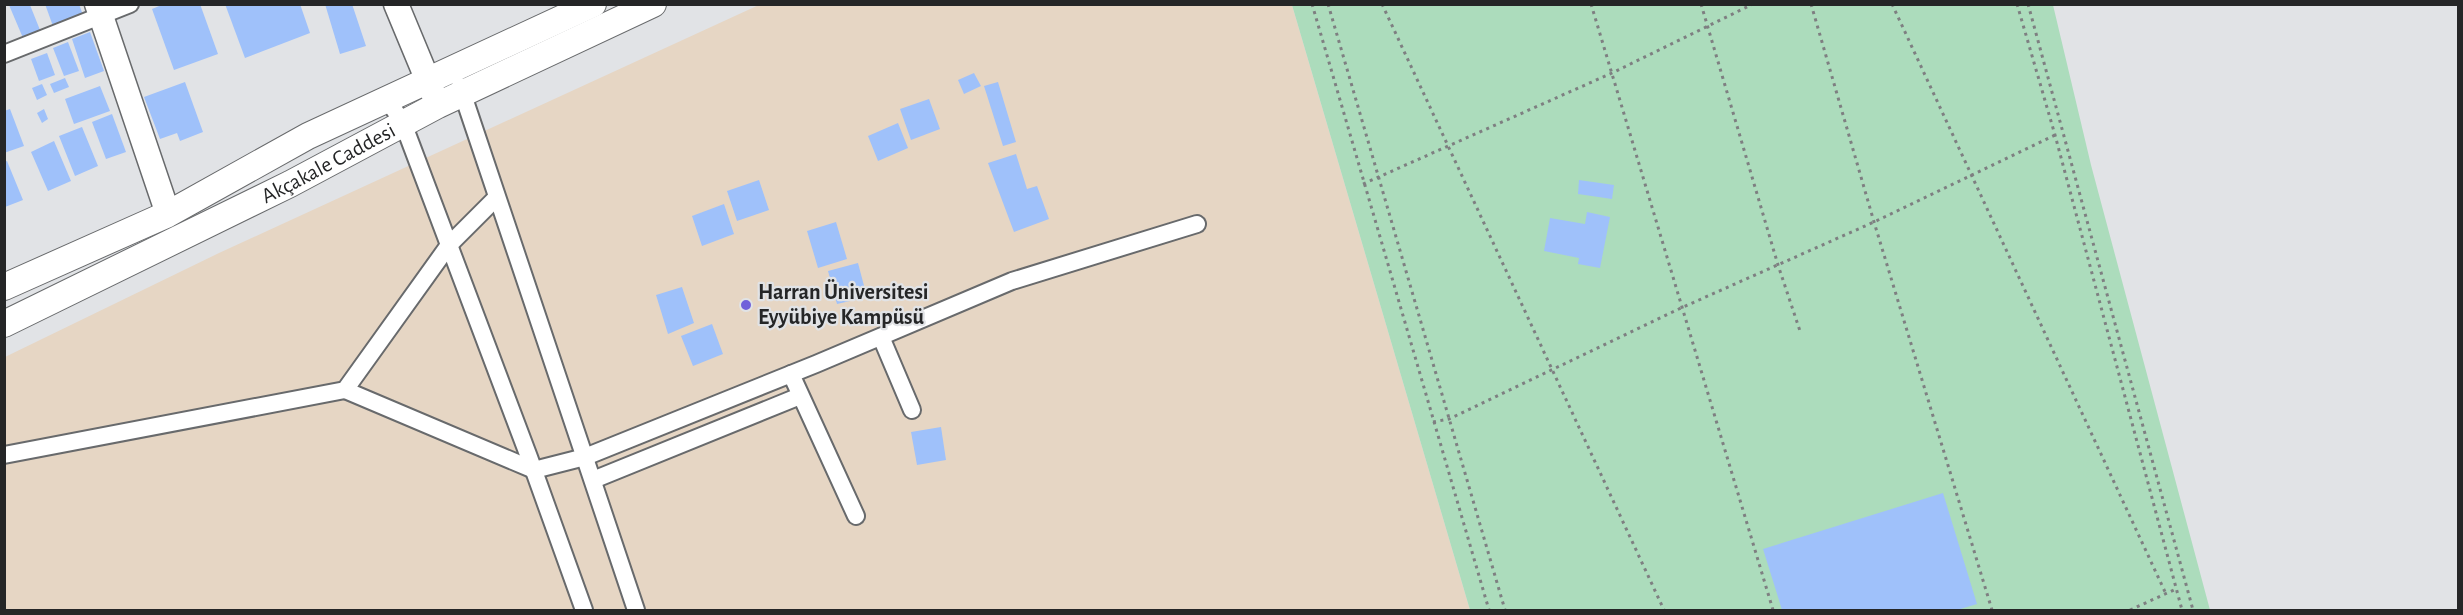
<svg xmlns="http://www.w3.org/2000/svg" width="2463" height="615" viewBox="0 0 2463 615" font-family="'Alegreya Sans',sans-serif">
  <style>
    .education { fill: #e6d6c4 }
    .green { fill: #acdcbc }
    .building { fill: #9fc1fa }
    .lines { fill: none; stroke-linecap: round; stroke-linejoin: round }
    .street-casing { stroke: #686a6c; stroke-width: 20 }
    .secondary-casing { stroke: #686a6c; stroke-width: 27 }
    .primary-casing { stroke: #686a6c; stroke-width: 28 }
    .path { stroke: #7e7f81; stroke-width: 3; stroke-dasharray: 3 4.5; stroke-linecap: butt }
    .street { stroke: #fff; stroke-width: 16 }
    .secondary { stroke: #fff; stroke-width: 24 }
    .primary { stroke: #fff; stroke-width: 26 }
    .poi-dot { fill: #7060da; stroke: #e1e3e6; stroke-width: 2 }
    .labels { text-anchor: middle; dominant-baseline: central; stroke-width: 4.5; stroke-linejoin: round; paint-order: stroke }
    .street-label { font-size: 22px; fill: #252627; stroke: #e1e3e6 }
    .poi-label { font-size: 22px; font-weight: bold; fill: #252627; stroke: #e1e3e6; text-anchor: start }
  </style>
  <rect width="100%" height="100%" fill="#e1e3e6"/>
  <polygon class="education" points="761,4 1292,5 1470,610 5,610 5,357 219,253"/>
  <polygon class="green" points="1292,5 2053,5 2091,165 2210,610 1470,610"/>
  <g class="building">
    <polygon points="45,4 79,4 84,18 54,29"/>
    <polygon points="164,4 200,4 218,54 174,70 152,9"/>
    <polygon points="225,4 300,4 310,33 245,58"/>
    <polygon points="325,4 352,4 366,46 340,54"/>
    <polygon points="9,5 30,5 40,30 23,38"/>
    <polygon points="90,32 104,71 85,78 72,39"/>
    <polygon points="68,42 79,71 64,76 53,48"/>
    <polygon points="47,53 55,75 39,81 31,59"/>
    <polygon points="974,73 981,86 964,94 958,80"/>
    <polygon points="65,78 69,87 54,93 50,84"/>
    <polygon points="185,82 203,132 180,141 177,133 160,139 144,97"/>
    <polygon points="998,82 1016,142 1003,146 984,86"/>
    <polygon points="42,84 47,95 37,100 32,88"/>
    <polygon points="100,86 110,111 74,124 65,99"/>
    <polygon points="929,99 940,129 911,140 900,109"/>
    <polygon points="10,109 24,146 4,153 4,111"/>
    <polygon points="44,109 48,119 42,123 37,113"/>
    <polygon points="112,114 126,152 106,159 92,122"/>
    <polygon points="898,123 908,148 878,161 868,136"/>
    <polygon points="82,127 98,166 75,176 59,136"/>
    <polygon points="54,141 71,181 48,191 31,152"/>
    <polygon points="1016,154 1027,189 1037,186 1049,219 1014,232 988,163"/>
    <polygon points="7,161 23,200 5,207 4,162"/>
    <polygon points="759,180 769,210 737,221 727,191"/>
    <polygon points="1579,180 1614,185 1612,199 1578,194"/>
    <polygon points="724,204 734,234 702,246 692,216"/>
    <polygon points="1587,212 1610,217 1600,268 1578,264 1579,258 1544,251 1550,218 1585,224"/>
    <polygon points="836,222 847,259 818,268 807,231"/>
    <polygon points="858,263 867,297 837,304 828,271"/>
    <polygon points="682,287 694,323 668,334 656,295"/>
    <polygon points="712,324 723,354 693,366 681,336"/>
    <polygon points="941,427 946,460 917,465 911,432"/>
    <polygon points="1943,493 1977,604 1957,610 1782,610 1763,549"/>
  </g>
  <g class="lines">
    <g class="street-casing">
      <g id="street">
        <polyline points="4,54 130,4"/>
        <polyline points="460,86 636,610"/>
        <polyline points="387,99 403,123 529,457 584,610"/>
        <polyline points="881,337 912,410"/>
        <polyline points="791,374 856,516"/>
        <polyline points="345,390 534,470 585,457 816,364 1012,281 1197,224"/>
        <polyline points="4,455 345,390 449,245 496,198"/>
        <polyline points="593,480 800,396"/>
      </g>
    </g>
    <g class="secondary-casing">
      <g id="secondary">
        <polyline points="97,4 168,214"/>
        <polyline points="396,4 438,105"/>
      </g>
    </g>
    <g class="primary-casing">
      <g id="primary">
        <polyline points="4,287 168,214 308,136 593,4"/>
        <path id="s1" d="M4,324L290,184L438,105L653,4"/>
      </g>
    </g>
    <g class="path">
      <polyline points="1312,4 1489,610"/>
      <polyline points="1328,4 1505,610"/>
      <polyline points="1382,4 1664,610"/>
      <polyline points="1591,4 1773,610"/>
      <polyline points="1701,4 1778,265 1800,331"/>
      <polyline points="1811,4 1874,222 1992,610"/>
      <polyline points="1892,4 2166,594"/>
      <polyline points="2017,4 2055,135 2182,610"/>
      <polyline points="2028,4 2193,610"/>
      <polyline points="1363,184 1612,73 1753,4"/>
      <polyline points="1433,422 1449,419 1681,308 1874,222 2055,135"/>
      <polyline points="2130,610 2176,589"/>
    </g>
    <use href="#street" class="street"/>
    <use href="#secondary" class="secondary"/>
    <use href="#primary" class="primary"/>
  </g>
  <circle class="poi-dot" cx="746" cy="305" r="6"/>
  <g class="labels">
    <g class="street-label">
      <text stroke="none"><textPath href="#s1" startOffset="362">Akçakale Caddesi</textPath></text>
    </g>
    <g class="poi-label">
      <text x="758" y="292">Harran Üniversitesi<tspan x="758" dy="25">Eyyübiye Kampüsü</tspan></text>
    </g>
  </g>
  <rect width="2463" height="615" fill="none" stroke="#252627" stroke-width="12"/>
</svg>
